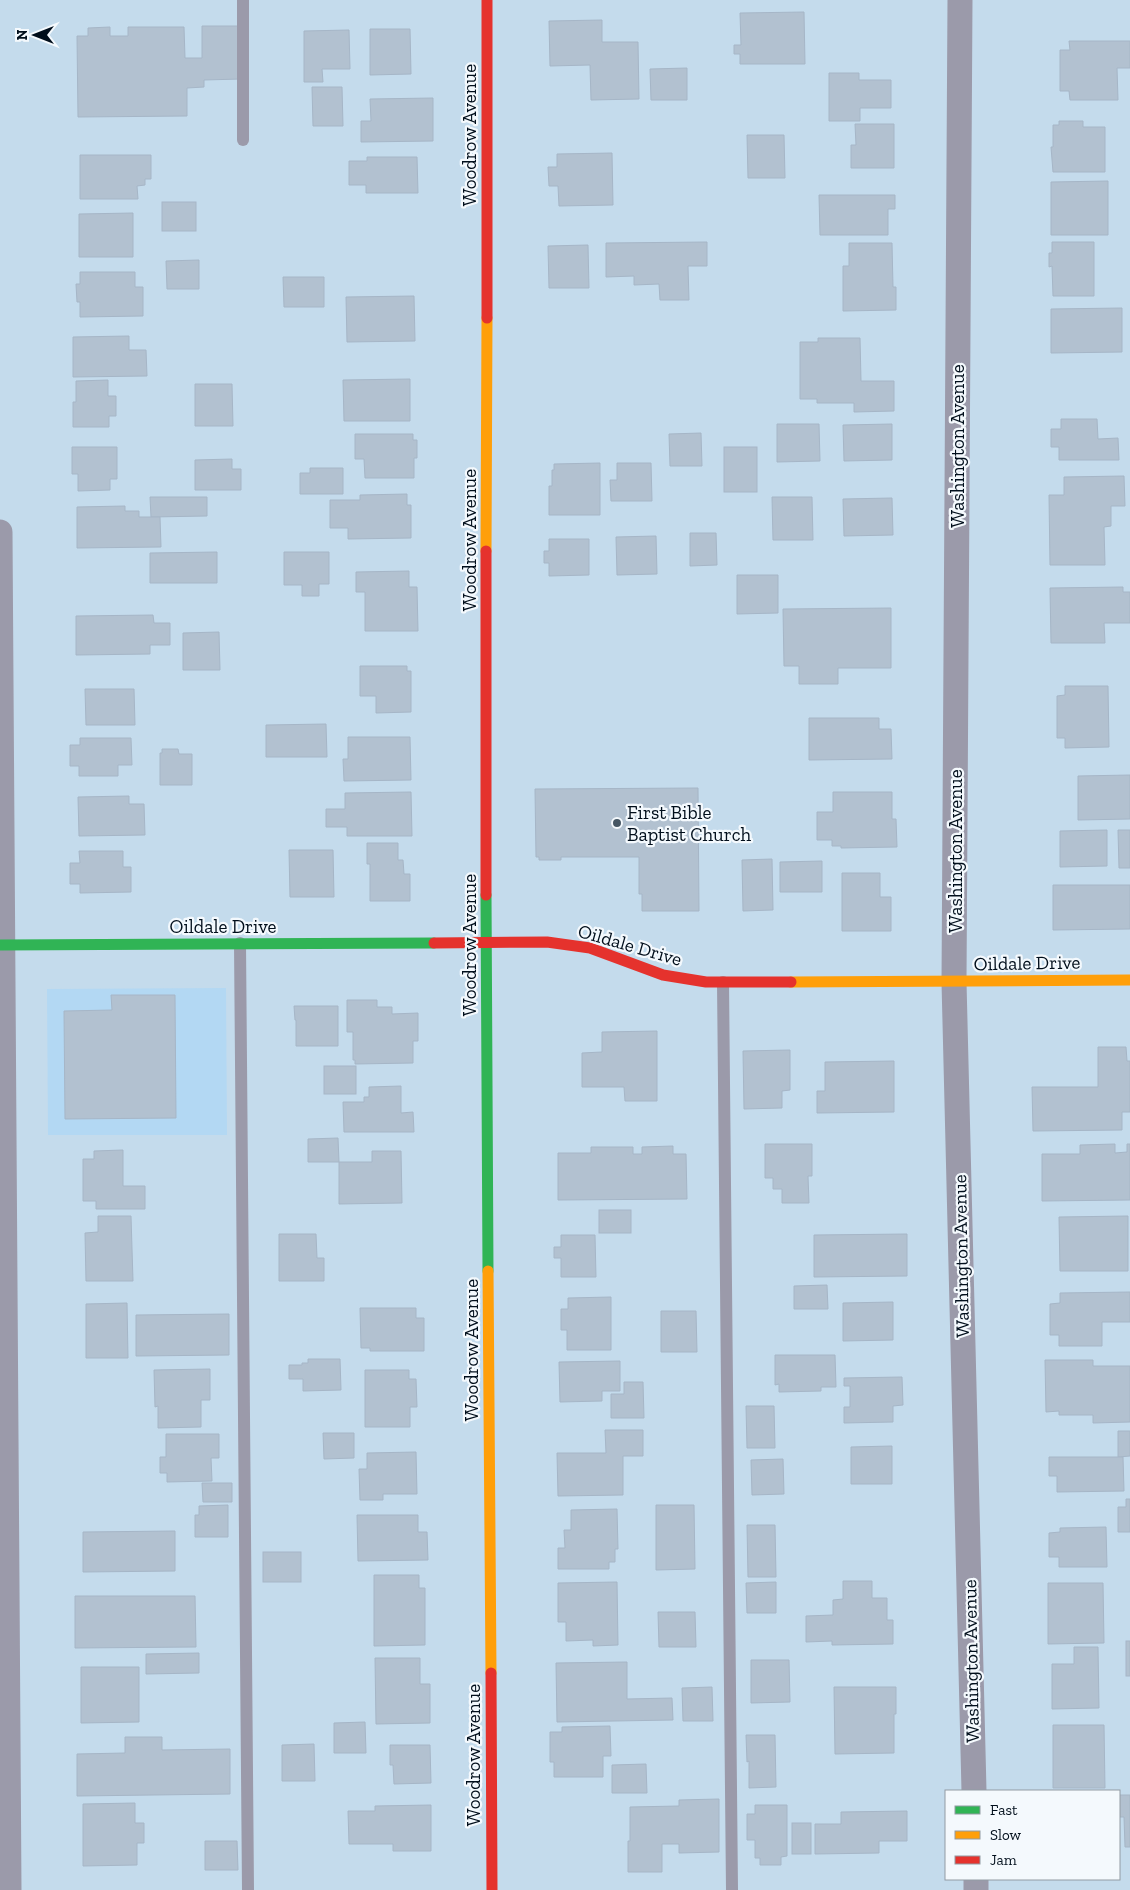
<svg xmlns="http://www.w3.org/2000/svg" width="1130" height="1890" viewBox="0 0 1130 1890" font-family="'Zilla Slab',serif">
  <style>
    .built { fill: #b3d8f3 }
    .building { fill: #b2c1d0; stroke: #a6b6c7 }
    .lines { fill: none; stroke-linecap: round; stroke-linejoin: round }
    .lane { stroke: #9b9aaa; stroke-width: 12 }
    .street { stroke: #9b9aaa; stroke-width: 25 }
    .fast { stroke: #30b455; stroke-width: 11 }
    .slow { stroke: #ff9f0a; stroke-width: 11 }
    .jam { stroke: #e5322d; stroke-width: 11 }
    .poi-dot { fill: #455664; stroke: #f4f9fd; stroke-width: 2 }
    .labels { text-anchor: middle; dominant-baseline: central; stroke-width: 4.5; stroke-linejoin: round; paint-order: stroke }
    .street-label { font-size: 19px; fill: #000e1b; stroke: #f4f9fd }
    .poi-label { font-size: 19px; fill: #000e1b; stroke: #f4f9fd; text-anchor: start }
  </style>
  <rect width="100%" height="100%" fill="#c4dbec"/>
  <polygon class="built" points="226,988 227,1135 48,1135 47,989"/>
  <g class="building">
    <polygon points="804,12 805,64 740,64 740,54 734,54 734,45 741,45 740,13"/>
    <polygon points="602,20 602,42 638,42 639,99 591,100 590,65 550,66 549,21"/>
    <polygon points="202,26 241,26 241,79 204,80 204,87 187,88 187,116 78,117 77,36 88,36 88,28 110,27 110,36 128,36 128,27 184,27 185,58 202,58"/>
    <polygon points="370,29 410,29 411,74 370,75"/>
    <polygon points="349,30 350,69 322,69 323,82 304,82 304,31"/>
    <polygon points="1069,41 1130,41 1130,68 1117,68 1118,100 1070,100 1069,91 1060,91 1060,50 1070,50"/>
    <polygon points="687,68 687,100 651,100 650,69"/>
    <polygon points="829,73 859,73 859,80 891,80 891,108 860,108 860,121 829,121"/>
    <polygon points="312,87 342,87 343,126 313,126"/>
    <polygon points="433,98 433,141 361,142 361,121 371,121 370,99"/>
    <polygon points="1059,121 1083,121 1083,127 1105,127 1105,172 1053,172 1051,147 1053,147 1053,125 1059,125"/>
    <polygon points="855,124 894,124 894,168 851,168 851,145 856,145"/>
    <polygon points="747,135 784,135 785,178 748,178"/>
    <polygon points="612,153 613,205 559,206 558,186 549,186 548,167 557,167 557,154"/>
    <polygon points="80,155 151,155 151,179 145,179 145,185 137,186 138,199 80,199"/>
    <polygon points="367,157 417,157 418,193 366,193 366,185 349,185 349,161 367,161"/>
    <polygon points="1108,181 1108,235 1051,235 1051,182"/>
    <polygon points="819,195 895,195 895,209 888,209 888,235 820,235"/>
    <rect x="162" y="202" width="34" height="29"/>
    <polygon points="133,213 133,257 79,257 79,214"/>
    <polygon points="707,242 707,266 688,266 689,300 660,300 659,284 634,285 634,276 606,277 606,243"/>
    <polygon points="1052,242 1094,242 1094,296 1053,296 1052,266 1049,267 1049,253 1052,253"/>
    <polygon points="849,243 892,243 893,287 896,287 896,310 843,311 843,266 849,266"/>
    <polygon points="588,245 589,288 549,288 548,246"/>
    <polygon points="199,260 199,289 167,289 166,261"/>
    <polygon points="80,272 135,272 135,287 143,287 143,316 80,317 80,302 77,302 76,284 80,284"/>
    <polygon points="283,277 324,277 324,307 284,307"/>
    <polygon points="414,296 415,341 347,342 346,297"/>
    <polygon points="1122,308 1122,352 1051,353 1051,309"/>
    <polygon points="129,336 129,350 146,350 147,376 73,377 73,337"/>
    <polygon points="818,338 860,338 861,381 894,381 894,411 854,412 854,403 817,403 817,399 800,399 800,342 818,342"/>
    <polygon points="410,379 410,421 344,421 343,380"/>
    <polygon points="108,380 108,396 116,396 116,416 109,416 109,427 73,427 73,402 76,402 76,381"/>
    <polygon points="195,384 232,384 233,426 195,426"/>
    <polygon points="1061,419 1097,419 1098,439 1118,438 1119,460 1059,460 1059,447 1051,447 1051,429 1061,429"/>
    <polygon points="777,424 819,424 820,461 777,462"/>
    <polygon points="892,424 892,460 844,461 843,425"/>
    <polygon points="701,433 702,466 670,466 669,434"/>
    <polygon points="355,434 413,434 413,440 417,440 417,458 414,458 414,478 365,478 364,459 355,459"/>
    <polygon points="72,447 117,447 117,479 110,479 110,490 78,491 78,474 72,474"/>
    <rect x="724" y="447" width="33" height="45"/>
    <polygon points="232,459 232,469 241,469 241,490 195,490 195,460"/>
    <polygon points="600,463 600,515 549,515 549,486 552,486 552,470 554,470 554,464"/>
    <polygon points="617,463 651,463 652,501 611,501 610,480 617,480"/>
    <polygon points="310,468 343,468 343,494 300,494 300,473 310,473"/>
    <polygon points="1124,476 1125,506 1111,506 1111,526 1104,527 1105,565 1050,565 1049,495 1064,495 1064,477"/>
    <polygon points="407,494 407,505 411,505 411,538 348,539 348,528 330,528 330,500 360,500 360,495"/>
    <polygon points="150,497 207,497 207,516 151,517"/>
    <polygon points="772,497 812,497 813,540 773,540"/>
    <polygon points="892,498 893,535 844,536 843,499"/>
    <polygon points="125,506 125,511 139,511 139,517 160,517 161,547 77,548 77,507"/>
    <polygon points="690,533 716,533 717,565 690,566"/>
    <polygon points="656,536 657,574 617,575 616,537"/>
    <polygon points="549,539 589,539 589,575 549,576 549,563 544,563 544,551 549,551"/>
    <polygon points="217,552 217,583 150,583 150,553"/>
    <polygon points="284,552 329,552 329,584 319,584 319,596 302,596 302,585 284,585"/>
    <polygon points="409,571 409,587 417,587 418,631 365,631 365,592 356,592 356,572"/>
    <polygon points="737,575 778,575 778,613 737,614"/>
    <polygon points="1123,587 1123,592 1130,592 1130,623 1104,623 1105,643 1051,643 1050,588"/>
    <polygon points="891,608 891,668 838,668 838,684 799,684 799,666 784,666 783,609"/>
    <polygon points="153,615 154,623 170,623 170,645 150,645 150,654 76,655 76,616"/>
    <polygon points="219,632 220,670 183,670 183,633"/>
    <polygon points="360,666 407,666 407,671 411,671 411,712 376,713 376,696 360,696"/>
    <polygon points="1065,686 1108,686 1109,747 1065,748 1065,738 1057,738 1057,696 1065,695"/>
    <polygon points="85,689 134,689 135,725 86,725"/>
    <polygon points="809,718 879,718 879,729 891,729 892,759 809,760"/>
    <polygon points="326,724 327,757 266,757 266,725"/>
    <polygon points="348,737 410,737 411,780 344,781 343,759 348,759"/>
    <polygon points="80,738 131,738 132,765 118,765 118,776 79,776 79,766 70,766 70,745 80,745"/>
    <polygon points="162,749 178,749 179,754 192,754 192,785 160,785 160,753 162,753"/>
    <polygon points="1130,775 1130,819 1078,820 1078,776"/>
    <polygon points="698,788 699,911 642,911 642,894 639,894 639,857 561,857 561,860 539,860 539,857 536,857 535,789"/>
    <polygon points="411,792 412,836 347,836 347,827 326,827 326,809 345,809 345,793"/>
    <polygon points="833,792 892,792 892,819 896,819 897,847 841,848 841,846 832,846 832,840 817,840 817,812 833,812"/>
    <polygon points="129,796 129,804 144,804 145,835 79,836 78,797"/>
    <polygon points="1107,830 1107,866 1060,867 1060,831"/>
    <polygon points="1118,830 1130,830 1130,868 1119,868"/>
    <polygon points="367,843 398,843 398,860 403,860 404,874 410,874 410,901 370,901 370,864 367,864"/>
    <polygon points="289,850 333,850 334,897 290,897"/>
    <polygon points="79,851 123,851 123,867 131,867 131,892 80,893 80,884 70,884 70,863 80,863"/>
    <polygon points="772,859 773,910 743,911 742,860"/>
    <polygon points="822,861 822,892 780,892 780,862"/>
    <polygon points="842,873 880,873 880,897 891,897 891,931 842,931"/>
    <polygon points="1053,885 1130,885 1130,929 1053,930"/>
    <polygon points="111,995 175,995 176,1118 65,1119 64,1011 112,1010"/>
    <polygon points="347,1000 377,1000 377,1007 392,1007 392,1014 418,1013 418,1041 413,1041 413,1063 355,1064 355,1060 353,1060 353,1032 347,1032"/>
    <polygon points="294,1006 338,1006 338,1046 296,1046 296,1020 295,1020"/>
    <polygon points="657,1031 657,1101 625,1101 624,1087 582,1087 582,1053 602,1052 602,1032"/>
    <polygon points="1098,1047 1126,1047 1127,1061 1130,1061 1130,1112 1122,1112 1122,1130 1033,1131 1032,1087 1098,1087"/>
    <polygon points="790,1050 790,1090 782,1091 782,1108 744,1109 743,1051"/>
    <polygon points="894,1061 894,1112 817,1113 817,1091 825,1091 825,1062"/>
    <rect x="324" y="1066" width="32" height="28"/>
    <polygon points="401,1086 401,1113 413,1112 414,1132 344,1132 343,1102 364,1102 364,1097 369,1097 369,1087"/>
    <polygon points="338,1138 339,1162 308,1162 308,1139"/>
    <polygon points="765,1144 812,1144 812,1176 808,1176 809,1203 782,1203 782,1189 773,1189 773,1178 765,1178"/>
    <polygon points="1115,1144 1115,1153 1127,1152 1127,1144 1130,1144 1130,1200 1042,1201 1042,1154 1080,1154 1080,1145"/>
    <polygon points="673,1146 673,1154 686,1154 687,1199 558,1200 558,1153 591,1153 591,1147 633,1147 633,1154 642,1154 642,1147"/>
    <polygon points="123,1150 123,1186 145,1186 145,1209 96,1209 96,1201 83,1201 83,1159 94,1159 94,1151"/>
    <polygon points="372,1151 401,1151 402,1203 339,1204 339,1162 372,1162"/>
    <rect x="599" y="1210" width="32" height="23"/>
    <polygon points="98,1216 131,1216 133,1281 86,1281 85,1233 98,1232"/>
    <polygon points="1128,1216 1128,1271 1060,1271 1059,1217"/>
    <polygon points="279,1234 316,1234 317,1258 324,1258 324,1281 279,1281"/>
    <polygon points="907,1234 907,1276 814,1277 814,1235"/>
    <polygon points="561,1235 595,1235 596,1277 561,1277 561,1258 554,1258 554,1247 561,1247"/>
    <polygon points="827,1285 828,1309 794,1309 794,1286"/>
    <polygon points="1130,1292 1130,1322 1102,1322 1102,1346 1059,1346 1059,1335 1050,1335 1050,1304 1060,1303 1060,1293"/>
    <polygon points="611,1297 611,1350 567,1350 567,1330 561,1330 561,1309 568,1309 568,1298"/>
    <polygon points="893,1302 893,1340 843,1341 843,1303"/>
    <polygon points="127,1303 128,1358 86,1358 86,1304"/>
    <polygon points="360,1308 416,1308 416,1318 424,1318 424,1351 370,1351 370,1348 361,1348"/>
    <polygon points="661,1311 696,1311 697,1352 661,1352"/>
    <polygon points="229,1314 229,1355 136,1356 136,1315"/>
    <polygon points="775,1355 835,1355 836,1387 821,1387 821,1391 779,1392 779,1384 775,1385"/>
    <polygon points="308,1359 340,1359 341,1390 303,1391 303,1379 289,1379 289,1365 302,1365 302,1363 308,1363"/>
    <polygon points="1045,1360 1093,1360 1093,1366 1130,1366 1130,1422 1093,1423 1093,1415 1059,1415 1059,1411 1046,1412"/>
    <polygon points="620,1361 620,1391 602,1391 602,1401 560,1402 559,1362"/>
    <polygon points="210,1369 210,1400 201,1400 201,1427 158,1428 158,1406 155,1407 154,1370"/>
    <polygon points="365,1370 409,1370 409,1379 416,1379 417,1407 410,1407 410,1427 365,1427"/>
    <polygon points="902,1377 903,1405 893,1406 893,1422 844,1423 844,1407 850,1407 850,1386 844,1386 844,1378"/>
    <polygon points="624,1382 643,1382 644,1418 611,1418 611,1394 624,1394"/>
    <polygon points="746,1406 774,1406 775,1448 747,1448"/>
    <polygon points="605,1430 643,1430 643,1456 623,1456 623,1495 558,1496 557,1453 606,1453"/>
    <polygon points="1118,1431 1130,1431 1130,1456 1118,1457"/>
    <polygon points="323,1433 354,1433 354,1458 324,1459"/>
    <polygon points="166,1434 219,1434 219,1458 211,1458 212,1481 167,1482 167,1473 160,1473 160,1457 166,1457"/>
    <polygon points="892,1446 892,1484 851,1484 851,1447"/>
    <polygon points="416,1452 417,1494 383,1494 383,1500 360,1500 359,1469 367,1469 367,1453"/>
    <polygon points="1049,1457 1123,1457 1124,1491 1057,1492 1057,1476 1049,1476"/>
    <polygon points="783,1459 784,1494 752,1495 751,1460"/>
    <polygon points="202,1483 232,1483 232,1502 203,1502"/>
    <polygon points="1126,1499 1130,1499 1130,1532 1118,1532 1118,1507 1126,1507"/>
    <polygon points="228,1505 228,1537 195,1537 195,1515 199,1515 199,1506"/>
    <polygon points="656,1505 694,1505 695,1569 656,1570"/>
    <polygon points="617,1509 618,1549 615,1549 615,1562 609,1562 609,1569 558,1569 558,1548 565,1548 564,1530 571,1530 571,1510"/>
    <polygon points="357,1515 418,1515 418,1532 427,1532 428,1560 358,1561"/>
    <polygon points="747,1525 775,1525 776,1577 748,1577"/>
    <polygon points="1106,1527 1107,1567 1059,1567 1059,1557 1049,1557 1049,1533 1060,1532 1060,1528"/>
    <polygon points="175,1531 175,1571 83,1572 83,1532"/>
    <rect x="263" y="1552" width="38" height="30"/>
    <polygon points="374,1575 419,1575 419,1588 425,1588 425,1645 374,1646"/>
    <polygon points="843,1581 872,1581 872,1598 887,1598 887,1620 893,1620 893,1644 832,1645 832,1641 806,1642 806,1616 833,1615 833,1600 843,1599"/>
    <polygon points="617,1582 618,1645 593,1646 593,1640 566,1641 566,1622 558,1622 558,1583"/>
    <polygon points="776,1582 776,1613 747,1613 746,1583"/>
    <polygon points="1048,1583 1103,1583 1104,1643 1048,1644"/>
    <polygon points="75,1596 195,1596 196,1647 75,1648"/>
    <polygon points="658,1612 695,1612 696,1647 659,1647"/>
    <rect x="1126" y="1641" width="4" height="35"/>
    <polygon points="1074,1647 1098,1647 1099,1708 1052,1709 1052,1664 1074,1664"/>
    <polygon points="199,1653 199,1673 146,1674 146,1654"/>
    <polygon points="375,1658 420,1658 420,1684 430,1684 430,1723 376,1724"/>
    <polygon points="751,1660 789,1660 790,1702 751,1703"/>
    <polygon points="627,1662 627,1699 672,1698 673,1720 557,1722 556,1663"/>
    <polygon points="81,1667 139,1667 139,1722 81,1723"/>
    <polygon points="712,1687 713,1721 683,1721 682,1688"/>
    <polygon points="834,1687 896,1687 896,1714 894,1714 894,1753 835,1754"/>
    <polygon points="365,1722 366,1753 334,1753 334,1723"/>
    <polygon points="1053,1725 1104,1725 1105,1788 1053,1788"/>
    <polygon points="610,1726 611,1756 603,1756 603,1777 554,1777 554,1762 550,1762 550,1732 562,1732 562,1727"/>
    <polygon points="746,1735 775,1735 776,1787 749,1788 749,1761 747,1762"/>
    <polygon points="125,1737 162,1737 162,1750 230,1749 230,1794 77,1796 77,1754 125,1753"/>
    <polygon points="314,1744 315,1781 282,1781 282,1745"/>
    <polygon points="390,1745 430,1745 431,1783 394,1784 393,1765 390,1765"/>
    <polygon points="646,1764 647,1793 612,1793 612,1765"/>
    <polygon points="1119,1795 1130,1795 1130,1847 1125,1847 1124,1817 1119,1817"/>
    <polygon points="719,1799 719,1852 679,1853 679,1844 662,1844 662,1872 628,1872 628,1841 630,1841 630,1807 679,1806 679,1800"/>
    <polygon points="135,1803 135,1823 144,1823 144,1843 137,1843 137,1865 83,1866 83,1804"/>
    <polygon points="431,1805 431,1851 393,1851 393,1844 349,1844 348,1811 375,1811 375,1806"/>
    <polygon points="755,1805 787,1805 787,1856 781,1857 781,1865 760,1865 760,1858 755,1858 755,1840 747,1840 747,1814 755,1814"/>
    <polygon points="907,1811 907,1841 879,1841 879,1853 815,1854 815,1824 841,1824 841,1812"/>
    <rect x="792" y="1823" width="19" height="31"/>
    <polygon points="205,1841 237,1841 238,1870 205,1870"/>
  </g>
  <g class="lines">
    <g class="lane">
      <polyline points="243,0 243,140"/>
      <polyline points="240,943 248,1890"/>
      <polyline points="723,982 732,1890"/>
    </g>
    <g class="street">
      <polyline points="960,0 954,982 974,1791"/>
      <polyline points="0,532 9,1890"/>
      <polyline points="976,1879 976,1890"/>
    </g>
    <g class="fast">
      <polyline points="486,895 488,1271"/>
      <polyline points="0,945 434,943"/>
    </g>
    <g class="slow">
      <polyline points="486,551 487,318"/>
      <polyline points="791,982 1130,980"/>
      <polyline points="488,1271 491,1673"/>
    </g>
    <g class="jam">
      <polyline points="487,318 487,0"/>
      <polyline points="486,895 486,551"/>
      <polyline points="434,943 547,942 590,948 663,975 706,982 791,982"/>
      <polyline points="491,1673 492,1890"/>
    </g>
  </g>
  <circle class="poi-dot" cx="617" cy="823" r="5"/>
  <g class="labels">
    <g class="street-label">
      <text transform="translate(469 135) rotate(-90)">Woodrow Avenue</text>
      <text transform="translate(957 446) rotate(-90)">Washington Avenue</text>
      <text transform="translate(469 540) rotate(-90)">Woodrow Avenue</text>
      <text transform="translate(955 851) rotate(-90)">Washington Avenue</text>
      <text x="223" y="926">Oildale Drive</text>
      <text transform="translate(469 945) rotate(-90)">Woodrow Avenue</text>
      <text transform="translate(630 945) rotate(16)">Oildale Drive</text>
      <text transform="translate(1027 963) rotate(-1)">Oildale Drive</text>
      <text transform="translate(961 1256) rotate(-91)">Washington Avenue</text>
      <text transform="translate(471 1350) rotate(-90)">Woodrow Avenue</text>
      <text transform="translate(971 1661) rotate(-91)">Washington Avenue</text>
      <text transform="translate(473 1755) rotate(-90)">Woodrow Avenue</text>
    </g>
    <g class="poi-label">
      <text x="627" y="812">First Bible<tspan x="627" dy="22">Baptist Church</tspan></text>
    </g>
  </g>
  <rect x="945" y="1790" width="175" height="90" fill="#f4f9fd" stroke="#929ba3"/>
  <rect x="955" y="1806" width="25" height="8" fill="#30b455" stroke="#929ba3"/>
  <text x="990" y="1815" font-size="15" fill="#000e1b">Fast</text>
  <rect x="955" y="1831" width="25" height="8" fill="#ff9f0a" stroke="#929ba3"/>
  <text x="990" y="1840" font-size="15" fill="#000e1b">Slow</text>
  <rect x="955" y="1856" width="25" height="8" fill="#e5322d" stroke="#929ba3"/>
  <text x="990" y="1865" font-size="15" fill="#000e1b">Jam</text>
  <g transform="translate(35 35) rotate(270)" stroke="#f4f9fd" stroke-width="4" paint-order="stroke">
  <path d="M0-4L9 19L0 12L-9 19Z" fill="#000e1b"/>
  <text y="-8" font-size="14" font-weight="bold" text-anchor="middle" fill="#000e1b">N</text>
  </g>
</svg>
